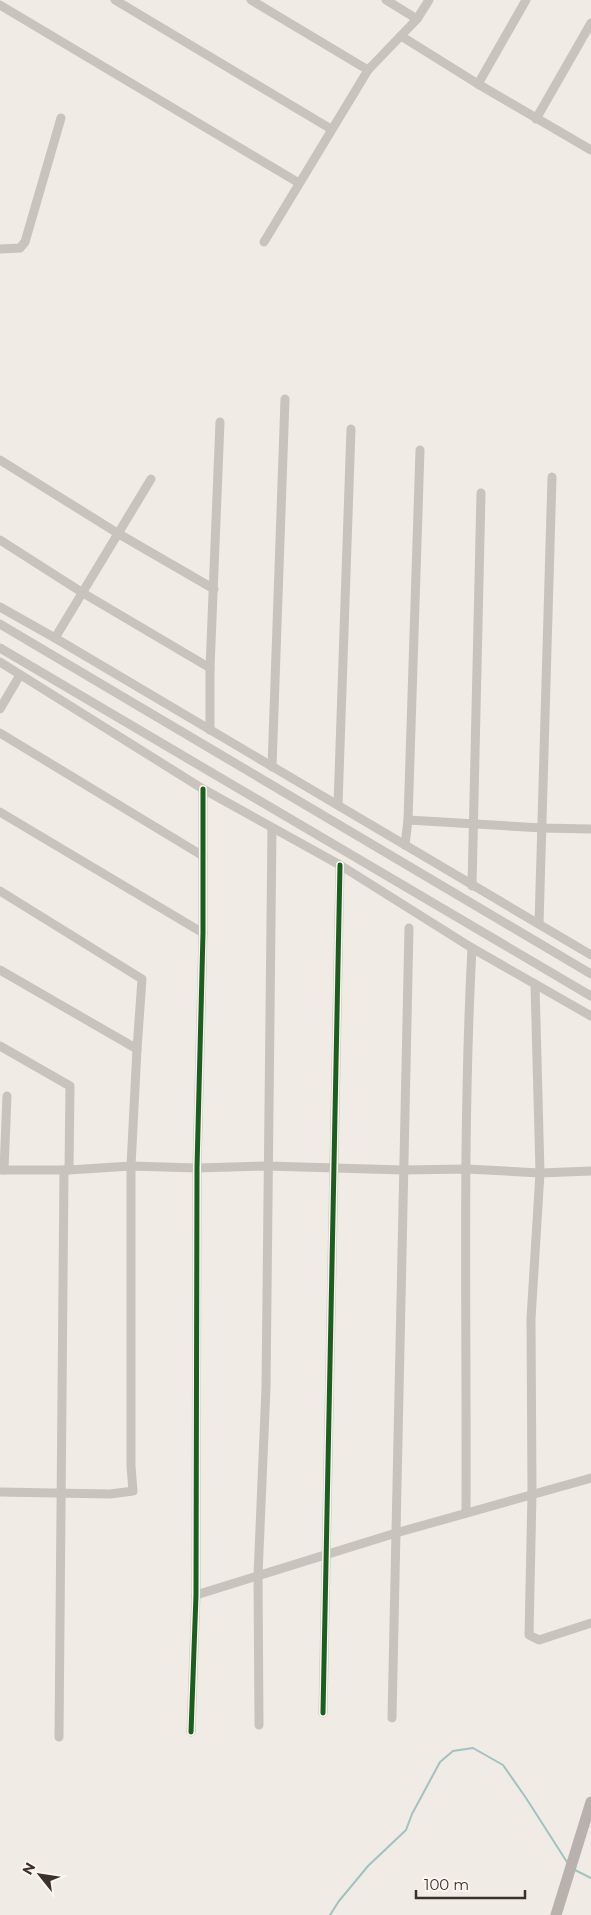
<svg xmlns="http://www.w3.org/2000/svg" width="591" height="1915" viewBox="0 0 591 1915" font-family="Montserrat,sans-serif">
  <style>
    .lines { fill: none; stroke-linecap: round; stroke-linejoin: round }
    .stream { stroke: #a1c2c1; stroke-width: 2 }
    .minor { stroke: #c9c3be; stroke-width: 9 }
    .major { stroke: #b8b1ad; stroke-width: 11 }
    .cycleway-casing { stroke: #fbf5ee; stroke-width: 8 }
    .cycleway { stroke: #1b5e20; stroke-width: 5 }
  </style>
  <rect width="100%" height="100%" fill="#f0ebe5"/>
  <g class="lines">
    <g class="stream">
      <polyline points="575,1870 591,1878"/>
      <polyline points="330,1915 339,1901 368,1866 406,1830 412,1814 440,1762 453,1751 473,1748 503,1765 526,1798 567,1862"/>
    </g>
    <g class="minor">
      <polyline points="115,0 331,129"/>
      <polyline points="251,0 368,70"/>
      <polyline points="386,0 417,19"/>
      <polyline points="0,5 299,183"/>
      <polyline points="401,36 478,84 591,150"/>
      <polyline points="478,84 526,0"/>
      <polyline points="536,119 591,23"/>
      <polyline points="264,242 368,70 417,19 429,0"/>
      <polyline points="0,249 20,248 25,242 61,118"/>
      <polyline points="0,460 119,534 214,589"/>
      <polyline points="0,540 83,593 210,668"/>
      <polyline points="0,607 55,638 591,955"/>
      <polyline points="0,624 591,974"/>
      <polyline points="55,638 151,479"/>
      <polyline points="0,648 591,996"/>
      <polyline points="0,662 203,789 340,865 472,948 591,1016"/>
      <polyline points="0,709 20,675"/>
      <polyline points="210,730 210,668 220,422"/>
      <polyline points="0,733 203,856"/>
      <polyline points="272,767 285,399"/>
      <polyline points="338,805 351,429"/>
      <polyline points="0,812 203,933"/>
      <polyline points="408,820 542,828 591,829"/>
      <polyline points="405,845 408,820 420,450"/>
      <polyline points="472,886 481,493"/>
      <polyline points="0,891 142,979 137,1049 131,1166 131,1466 133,1491 110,1494 0,1492"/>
      <polyline points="539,924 552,477"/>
      <polyline points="0,970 137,1049"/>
      <polyline points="535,984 540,1173 531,1319 532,1494 529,1635 539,1640 591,1623"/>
      <polyline points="0,1046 70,1086 69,1170"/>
      <polyline points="0,1170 69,1170 131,1166 197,1168 267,1166 403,1170 467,1169 540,1173 591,1171"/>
      <polyline points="4,1170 7,1096"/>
      <path d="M466,1513C467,1325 462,1136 472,948"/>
      <polyline points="196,1595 396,1533 591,1478"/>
      <polyline points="323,1713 340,865"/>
      <polyline points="392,1718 409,928"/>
      <polyline points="259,1725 258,1575 266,1388 272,828"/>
      <polyline points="191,1732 196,1595 197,1168 203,933 203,789"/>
      <polyline points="59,1737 64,1170"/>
    </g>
    <polyline class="major" points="556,1915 591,1802"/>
    <g class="cycleway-casing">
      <g id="cycleway">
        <polyline points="323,1713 340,865"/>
        <polyline points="191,1732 196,1595 197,1168 203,933 203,789"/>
      </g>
    </g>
    <use href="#cycleway" class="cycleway"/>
  </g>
  <g transform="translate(40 1875) rotate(300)" stroke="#fbf5ee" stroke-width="4" paint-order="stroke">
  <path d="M0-4L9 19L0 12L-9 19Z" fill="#3b302b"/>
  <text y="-8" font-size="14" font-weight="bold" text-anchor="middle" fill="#3b302b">N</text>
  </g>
  <path d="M416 1890v8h109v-8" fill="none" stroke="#3b302b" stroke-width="2.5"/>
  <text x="424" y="1890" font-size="15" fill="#3b302b" stroke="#fbf5ee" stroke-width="4" paint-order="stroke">100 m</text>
</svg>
